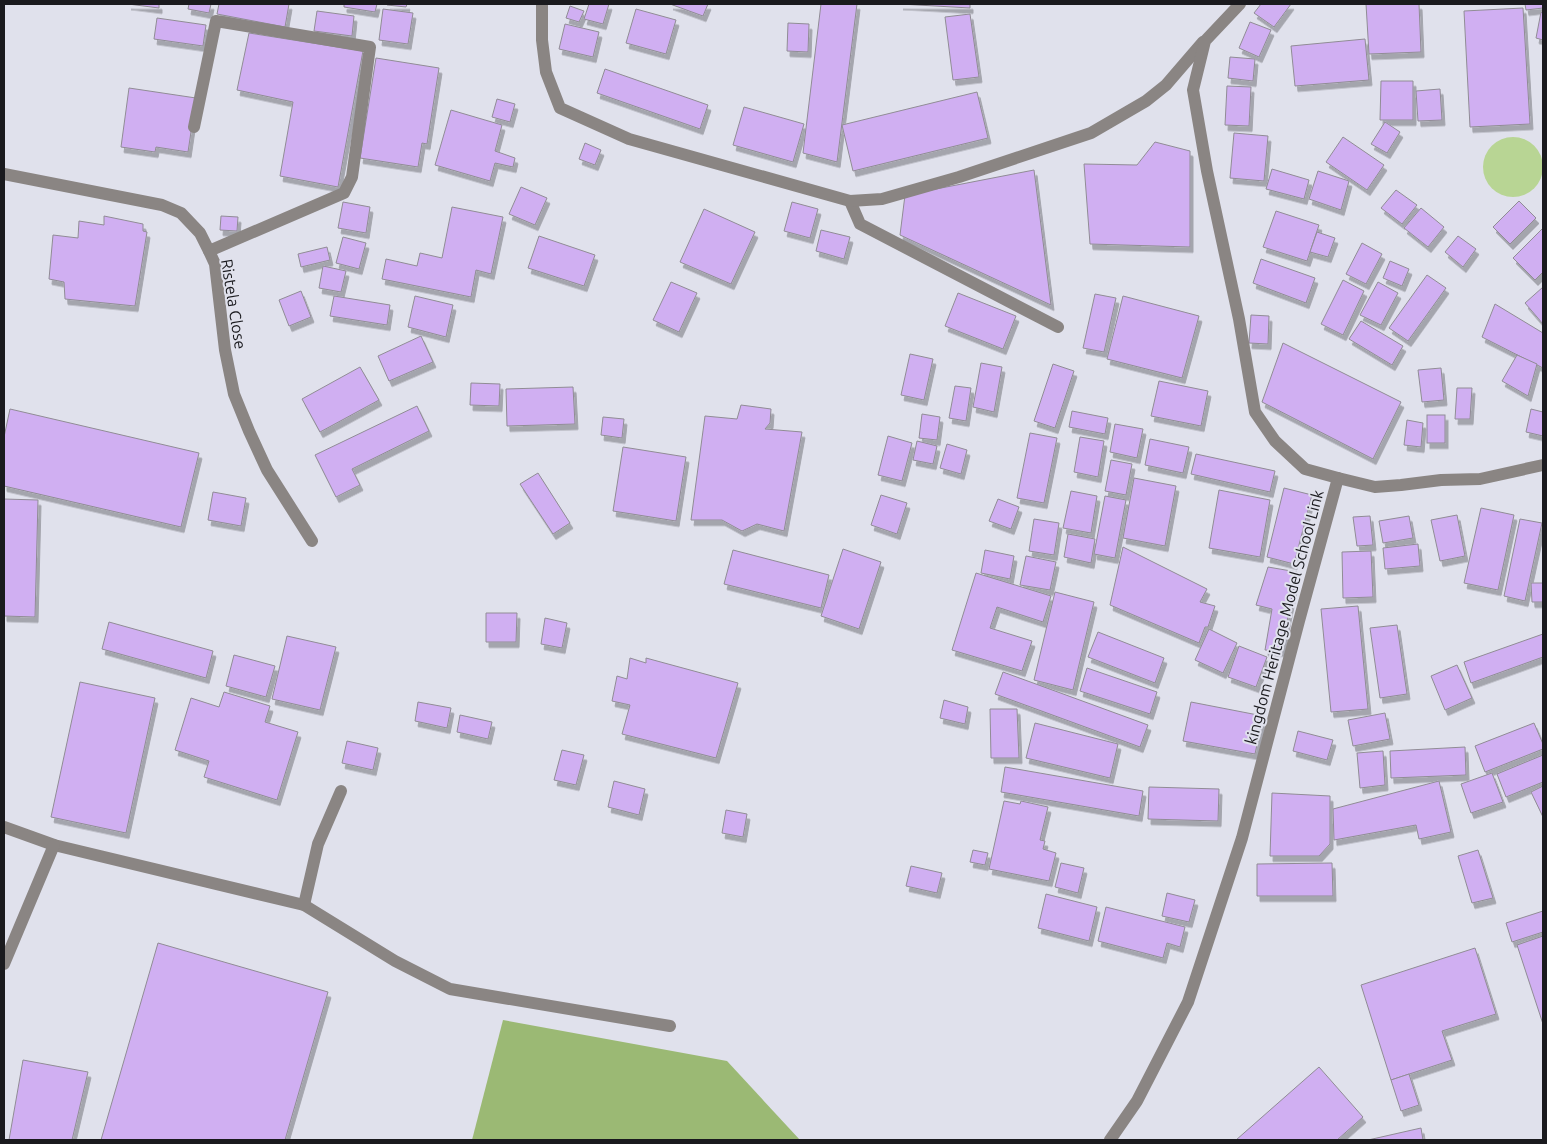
<svg xmlns="http://www.w3.org/2000/svg" width="1547" height="1144" viewBox="0 0 1547 1144" font-family="Ubuntu,sans-serif">
  <style>
    .green { fill: #b8d594 }
    .forest { fill: #9bb974 }
    .building { fill: #d0aff2; stroke: #908c95; filter: url(#shadow) }
    .lines { fill: none; stroke-linecap: round; stroke-linejoin: round }
    .lane { stroke: #8a8583; stroke-width: 12 }
    .street { stroke: #8a8583; stroke-width: 12 }
    .labels { text-anchor: middle; dominant-baseline: central; stroke-width: 4; stroke-linejoin: round; paint-order: stroke }
    .street-label { font-size: 16px; fill: #1a1a1e; stroke: #e0e1ec }
  </style>
  <defs>
    <filter id="shadow"><feDropShadow dx="3" dy="5.5" stdDeviation="0" flood-color="#0004"/></filter>
  </defs>
  <rect width="100%" height="100%" fill="#e0e1ec"/>
  <circle class="green" cx="1513" cy="167" r="30"/>
  <polygon class="forest" points="503,1020 727,1061 800,1140 472,1140"/>
  <g class="building">
    <polygon points="128,4 159,4 159,8"/>
    <polygon points="189,4 211,4 209,13 188,9"/>
    <polygon points="219,4 289,4 285,27 217,14"/>
    <polygon points="344,4 377,4 375,12 344,7"/>
    <polygon points="387,4 407,4 406,7 387,5"/>
    <polygon points="589,4 609,4 603,24 584,19"/>
    <polygon points="670,4 708,4 703,16"/>
    <polygon points="821,4 857,4 837,162 803,153"/>
    <polygon points="900,4 970,4 970,8"/>
    <polygon points="1261,4 1291,4 1274,27 1254,13"/>
    <polygon points="1366,4 1419,4 1421,52 1369,54"/>
    <polygon points="1525,4 1543,4 1543,8 1526,10"/>
    <polygon points="570,6 584,11 579,22 566,18"/>
    <polygon points="1523,8 1530,124 1470,127 1464,11"/>
    <polygon points="383,9 413,13 408,44 379,40"/>
    <polygon points="636,9 676,20 666,54 626,43"/>
    <polygon points="317,11 354,16 352,36 314,31"/>
    <polygon points="1541,12 1543,13 1543,40 1536,38"/>
    <polygon points="970,14 979,77 953,80 945,17"/>
    <polygon points="157,18 206,25 203,46 154,39"/>
    <polygon points="1250,22 1271,30 1259,57 1239,48"/>
    <polygon points="788,23 809,24 808,52 787,51"/>
    <polygon points="565,24 599,32 593,57 559,49"/>
    <polygon points="249,33 363,51 338,187 280,176 293,102 237,90"/>
    <polygon points="1365,39 1369,80 1295,86 1291,46"/>
    <polygon points="1230,57 1255,59 1253,81 1228,78"/>
    <polygon points="376,58 439,68 427,144 422,143 418,167 360,158"/>
    <polygon points="605,69 708,105 700,129 597,93"/>
    <polygon points="1381,81 1413,81 1413,120 1380,120"/>
    <polygon points="1227,86 1251,87 1249,126 1225,125"/>
    <polygon points="129,88 196,98 188,152 156,147 155,152 121,147"/>
    <polygon points="1440,89 1442,120 1418,121 1416,91"/>
    <polygon points="977,92 988,138 853,171 842,125"/>
    <polygon points="497,99 515,104 510,122 492,117"/>
    <polygon points="744,107 804,124 793,162 733,145"/>
    <polygon points="451,110 502,125 495,151 515,158 513,167 495,163 490,181 435,165"/>
    <polygon points="1385,122 1400,132 1387,153 1371,144"/>
    <polygon points="1234,133 1268,136 1264,181 1230,178"/>
    <polygon points="1343,137 1384,165 1367,190 1326,162"/>
    <polygon points="1155,142 1190,151 1190,247 1090,244 1084,164 1137,165"/>
    <polygon points="585,143 601,150 595,165 579,159"/>
    <polygon points="1272,169 1309,180 1304,199 1266,189"/>
    <polygon points="1034,170 1051,305 900,235 905,195"/>
    <polygon points="1318,171 1349,181 1341,210 1309,199"/>
    <polygon points="521,187 547,198 535,225 509,214"/>
    <polygon points="1396,190 1417,205 1402,224 1381,208"/>
    <polygon points="1519,201 1536,218 1510,244 1493,227"/>
    <polygon points="343,202 370,207 366,233 338,228"/>
    <polygon points="792,202 818,209 810,238 784,231"/>
    <polygon points="452,207 503,217 491,274 476,270 471,297 382,279 386,259 417,266 420,253 442,258"/>
    <polygon points="1421,208 1444,227 1428,247 1404,228"/>
    <polygon points="704,209 755,232 731,284 680,262"/>
    <polygon points="1276,211 1319,225 1307,261 1263,247"/>
    <polygon points="104,216 143,224 143,231 147,232 135,306 65,299 64,282 49,279 53,235 78,238 79,221 104,225"/>
    <polygon points="221,216 238,217 237,231 220,230"/>
    <polygon points="1543,228 1543,272 1535,280 1513,258"/>
    <polygon points="821,230 850,237 844,259 816,251"/>
    <polygon points="1317,232 1335,238 1328,257 1310,252"/>
    <polygon points="539,236 595,255 584,286 528,268"/>
    <polygon points="1458,236 1476,249 1463,267 1445,252"/>
    <polygon points="343,237 366,243 359,269 336,263"/>
    <polygon points="1362,243 1382,254 1366,284 1346,274"/>
    <polygon points="327,247 330,260 301,267 298,254"/>
    <polygon points="1261,259 1315,278 1306,303 1253,283"/>
    <polygon points="1390,261 1409,269 1402,286 1383,278"/>
    <polygon points="323,266 346,271 341,292 319,288"/>
    <polygon points="1427,275 1446,288 1408,341 1389,328"/>
    <polygon points="1343,280 1364,291 1343,335 1321,324"/>
    <polygon points="671,282 697,293 679,332 653,320"/>
    <polygon points="1378,282 1398,293 1381,325 1360,315"/>
    <polygon points="1543,287 1543,324 1525,303"/>
    <polygon points="301,291 311,317 289,326 279,300"/>
    <polygon points="958,293 1016,316 1003,349 945,326"/>
    <polygon points="1095,294 1116,298 1104,352 1083,348"/>
    <polygon points="334,296 390,305 387,325 330,316"/>
    <polygon points="415,296 453,305 446,337 408,327"/>
    <polygon points="1123,296 1199,316 1182,378 1107,359"/>
    <polygon points="1495,304 1543,333 1543,368 1482,337"/>
    <polygon points="1251,315 1269,316 1268,344 1249,343"/>
    <polygon points="1361,321 1403,346 1392,365 1349,339"/>
    <polygon points="421,336 433,362 389,381 378,356"/>
    <polygon points="1283,343 1401,402 1373,459 1262,402"/>
    <polygon points="910,354 933,359 924,400 901,395"/>
    <polygon points="1517,355 1537,364 1528,396 1502,381"/>
    <polygon points="981,363 1002,367 994,412 973,407"/>
    <polygon points="1053,364 1074,371 1055,428 1034,421"/>
    <polygon points="360,367 379,400 320,432 302,399"/>
    <polygon points="1441,368 1444,400 1422,402 1418,370"/>
    <polygon points="1159,381 1208,391 1201,426 1151,416"/>
    <polygon points="471,383 500,384 499,406 470,405"/>
    <polygon points="955,386 971,388 966,421 949,418"/>
    <polygon points="573,387 575,424 507,426 506,389"/>
    <polygon points="1457,388 1472,388 1470,419 1455,419"/>
    <polygon points="741,405 771,409 770,423 765,429 802,432 784,531 757,524 742,531 722,520 691,520 705,416 737,419"/>
    <polygon points="417,406 429,431 352,469 360,485 336,497 315,455"/>
    <polygon points="10,409 199,453 181,527 4,486 4,437"/>
    <polygon points="1531,409 1543,412 1543,436 1526,432"/>
    <polygon points="1072,411 1108,418 1105,434 1069,427"/>
    <polygon points="922,414 940,417 937,440 919,438"/>
    <rect x="1427" y="415" width="18" height="28"/>
    <polygon points="603,417 624,419 622,438 601,435"/>
    <polygon points="1407,420 1423,423 1421,447 1404,445"/>
    <polygon points="1115,424 1143,429 1137,458 1110,452"/>
    <polygon points="1030,433 1057,438 1044,503 1017,498"/>
    <polygon points="888,436 912,443 902,481 878,475"/>
    <polygon points="1080,437 1104,441 1098,477 1074,472"/>
    <polygon points="1150,439 1189,447 1183,473 1145,465"/>
    <polygon points="917,441 937,446 933,464 913,460"/>
    <polygon points="947,444 967,450 961,474 940,468"/>
    <polygon points="623,447 686,457 676,521 613,511"/>
    <polygon points="1196,454 1275,471 1270,492 1191,474"/>
    <polygon points="1111,460 1132,464 1126,495 1105,491"/>
    <polygon points="538,473 570,523 553,534 520,484"/>
    <polygon points="1134,478 1176,486 1165,546 1123,538"/>
    <polygon points="1284,488 1312,495 1294,564 1267,557"/>
    <polygon points="1219,490 1270,500 1260,557 1209,548"/>
    <polygon points="1071,491 1097,496 1091,533 1063,528"/>
    <polygon points="213,492 246,498 241,526 208,520"/>
    <polygon points="881,495 907,503 897,534 871,525"/>
    <polygon points="1105,496 1126,500 1115,558 1094,554"/>
    <polygon points="4,499 38,500 35,617 4,616"/>
    <polygon points="998,499 1019,507 1011,529 989,521"/>
    <polygon points="1481,508 1514,515 1498,590 1464,583"/>
    <polygon points="1457,515 1465,556 1440,561 1431,520"/>
    <polygon points="1370,516 1373,545 1357,546 1353,517"/>
    <polygon points="1409,516 1413,538 1383,543 1379,521"/>
    <polygon points="1034,519 1059,523 1054,555 1029,551"/>
    <polygon points="1520,519 1542,523 1525,601 1504,596"/>
    <polygon points="1068,534 1095,539 1091,563 1064,557"/>
    <polygon points="1418,544 1420,566 1385,569 1383,548"/>
    <polygon points="1123,547 1207,589 1200,602 1215,606 1208,627 1205,627 1199,643 1110,605"/>
    <polygon points="843,549 881,562 859,629 821,616"/>
    <polygon points="733,550 829,575 821,608 724,584"/>
    <polygon points="985,550 1014,556 1010,579 981,573"/>
    <polygon points="1371,551 1373,597 1343,598 1342,552"/>
    <polygon points="1026,556 1056,562 1050,590 1020,585"/>
    <polygon points="1268,567 1297,572 1281,651 1265,650 1272,609 1256,605"/>
    <polygon points="976,573 1051,596 1043,622 997,607 990,628 1032,641 1022,671 952,650"/>
    <polygon points="1531,583 1543,583 1543,602 1532,602"/>
    <polygon points="1055,592 1094,602 1073,690 1034,680"/>
    <polygon points="1358,606 1368,709 1331,712 1321,609"/>
    <polygon points="486,613 517,613 516,642 486,642"/>
    <polygon points="545,618 567,623 562,648 541,644"/>
    <polygon points="109,622 213,651 206,678 102,649"/>
    <polygon points="1397,625 1407,694 1380,698 1370,628"/>
    <polygon points="1209,629 1237,643 1223,673 1195,660"/>
    <polygon points="1098,632 1164,658 1155,683 1088,657"/>
    <polygon points="1543,634 1543,657 1471,683 1464,662"/>
    <polygon points="287,636 336,647 320,710 272,699"/>
    <polygon points="1239,646 1267,657 1256,687 1228,677"/>
    <polygon points="234,655 275,666 266,697 226,686"/>
    <polygon points="630,658 646,663 646,658 738,683 716,758 622,734 630,705 612,701 617,676 627,679"/>
    <polygon points="1457,665 1472,698 1445,710 1431,676"/>
    <polygon points="1087,668 1157,692 1150,714 1080,691"/>
    <polygon points="1003,672 1148,725 1140,747 995,694"/>
    <polygon points="80,682 155,698 126,833 51,817"/>
    <polygon points="224,692 270,706 265,722 298,732 277,800 204,777 209,761 175,750 191,698 219,707"/>
    <polygon points="944,700 968,707 965,724 940,718"/>
    <polygon points="418,702 451,708 447,728 415,721"/>
    <polygon points="1191,702 1263,716 1255,754 1183,741"/>
    <polygon points="990,709 1017,709 1019,758 991,758"/>
    <polygon points="1385,713 1390,739 1353,746 1348,720"/>
    <polygon points="460,715 492,722 488,739 457,732"/>
    <polygon points="1035,723 1118,744 1110,778 1026,758"/>
    <polygon points="1534,723 1543,744 1543,749 1485,772 1475,746"/>
    <polygon points="1298,731 1333,740 1327,760 1293,751"/>
    <polygon points="347,741 378,748 373,770 342,763"/>
    <polygon points="1465,747 1466,775 1391,778 1390,751"/>
    <polygon points="562,750 584,755 576,785 554,780"/>
    <polygon points="1383,751 1385,785 1360,788 1357,753"/>
    <polygon points="1543,755 1543,782 1506,797 1497,774"/>
    <polygon points="1005,767 1143,791 1139,816 1001,792"/>
    <polygon points="1492,773 1503,802 1471,813 1461,784"/>
    <polygon points="614,781 645,789 639,815 608,807"/>
    <polygon points="1439,781 1451,832 1419,839 1416,825 1334,840 1333,809"/>
    <polygon points="1543,786 1543,817 1531,792"/>
    <polygon points="1149,787 1219,789 1218,821 1148,819"/>
    <polygon points="1272,793 1330,796 1330,844 1319,856 1270,856"/>
    <polygon points="1004,801 1020,804 1021,801 1048,807 1040,840 1045,841 1043,849 1056,853 1049,881 989,869"/>
    <polygon points="726,810 747,814 743,837 722,833"/>
    <polygon points="973,850 988,853 985,865 970,862"/>
    <polygon points="1478,850 1493,898 1472,903 1458,856"/>
    <polygon points="1061,863 1084,868 1078,893 1055,887"/>
    <polygon points="1332,863 1333,896 1257,896 1257,864"/>
    <polygon points="911,866 942,873 937,893 906,886"/>
    <polygon points="1167,893 1195,900 1189,922 1162,916"/>
    <polygon points="1046,894 1097,907 1089,941 1038,928"/>
    <polygon points="1106,907 1185,927 1180,947 1167,943 1163,958 1098,941"/>
    <polygon points="1543,911 1543,932 1512,942 1506,923"/>
    <polygon points="1543,936 1543,1024 1517,945"/>
    <polygon points="158,943 328,992 285,1140 101,1140"/>
    <polygon points="1475,948 1496,1014 1442,1031 1452,1060 1391,1080 1361,985"/>
    <polygon points="23,1060 88,1072 72,1140 9,1140"/>
    <polygon points="1319,1067 1363,1117 1337,1140 1236,1140"/>
    <polygon points="1409,1074 1419,1105 1401,1111 1391,1080"/>
    <polygon points="1421,1128 1423,1140 1368,1140"/>
  </g>
  <g class="lines">
    <polyline class="lane" points="850,201 860,224 1058,327"/>
    <g class="street">
      <polyline points="542,4 542,40 546,72 560,108 629,139 850,201 882,199 959,177 1091,133 1146,101 1166,85 1203,42"/>
      <polyline points="194,127 216,21 370,47 352,177 344,193 209,251"/>
      <polyline points="4,174 162,205 181,213 200,233 209,251 215,264 225,350 234,394 249,431 267,470 312,541"/>
      <polyline points="1338,478 1375,487 1401,485 1441,480 1480,479 1543,465"/>
      <polyline points="4,827 54,845 304,905 395,961 450,989 670,1026"/>
      <polyline points="304,905 318,844 341,791"/>
      <polyline points="4,964 54,845"/>
      <polyline points="1110,1140 1137,1101 1188,1002 1242,838 1299,621 1338,478 1305,469 1275,441 1255,412 1239,319 1207,171 1193,90 1205,41 1240,4"/>
    </g>
  </g>
  <g class="labels">
    <g class="street-label">
      <text transform="translate(234 304) rotate(81)">Ristela Close</text>
      <text transform="translate(1284 617) rotate(-75)">kingdom Heritage Model School Link</text>
    </g>
  </g>
  <rect width="1547" height="1144" fill="none" stroke="#1a1a1e" stroke-width="10"/>
</svg>
